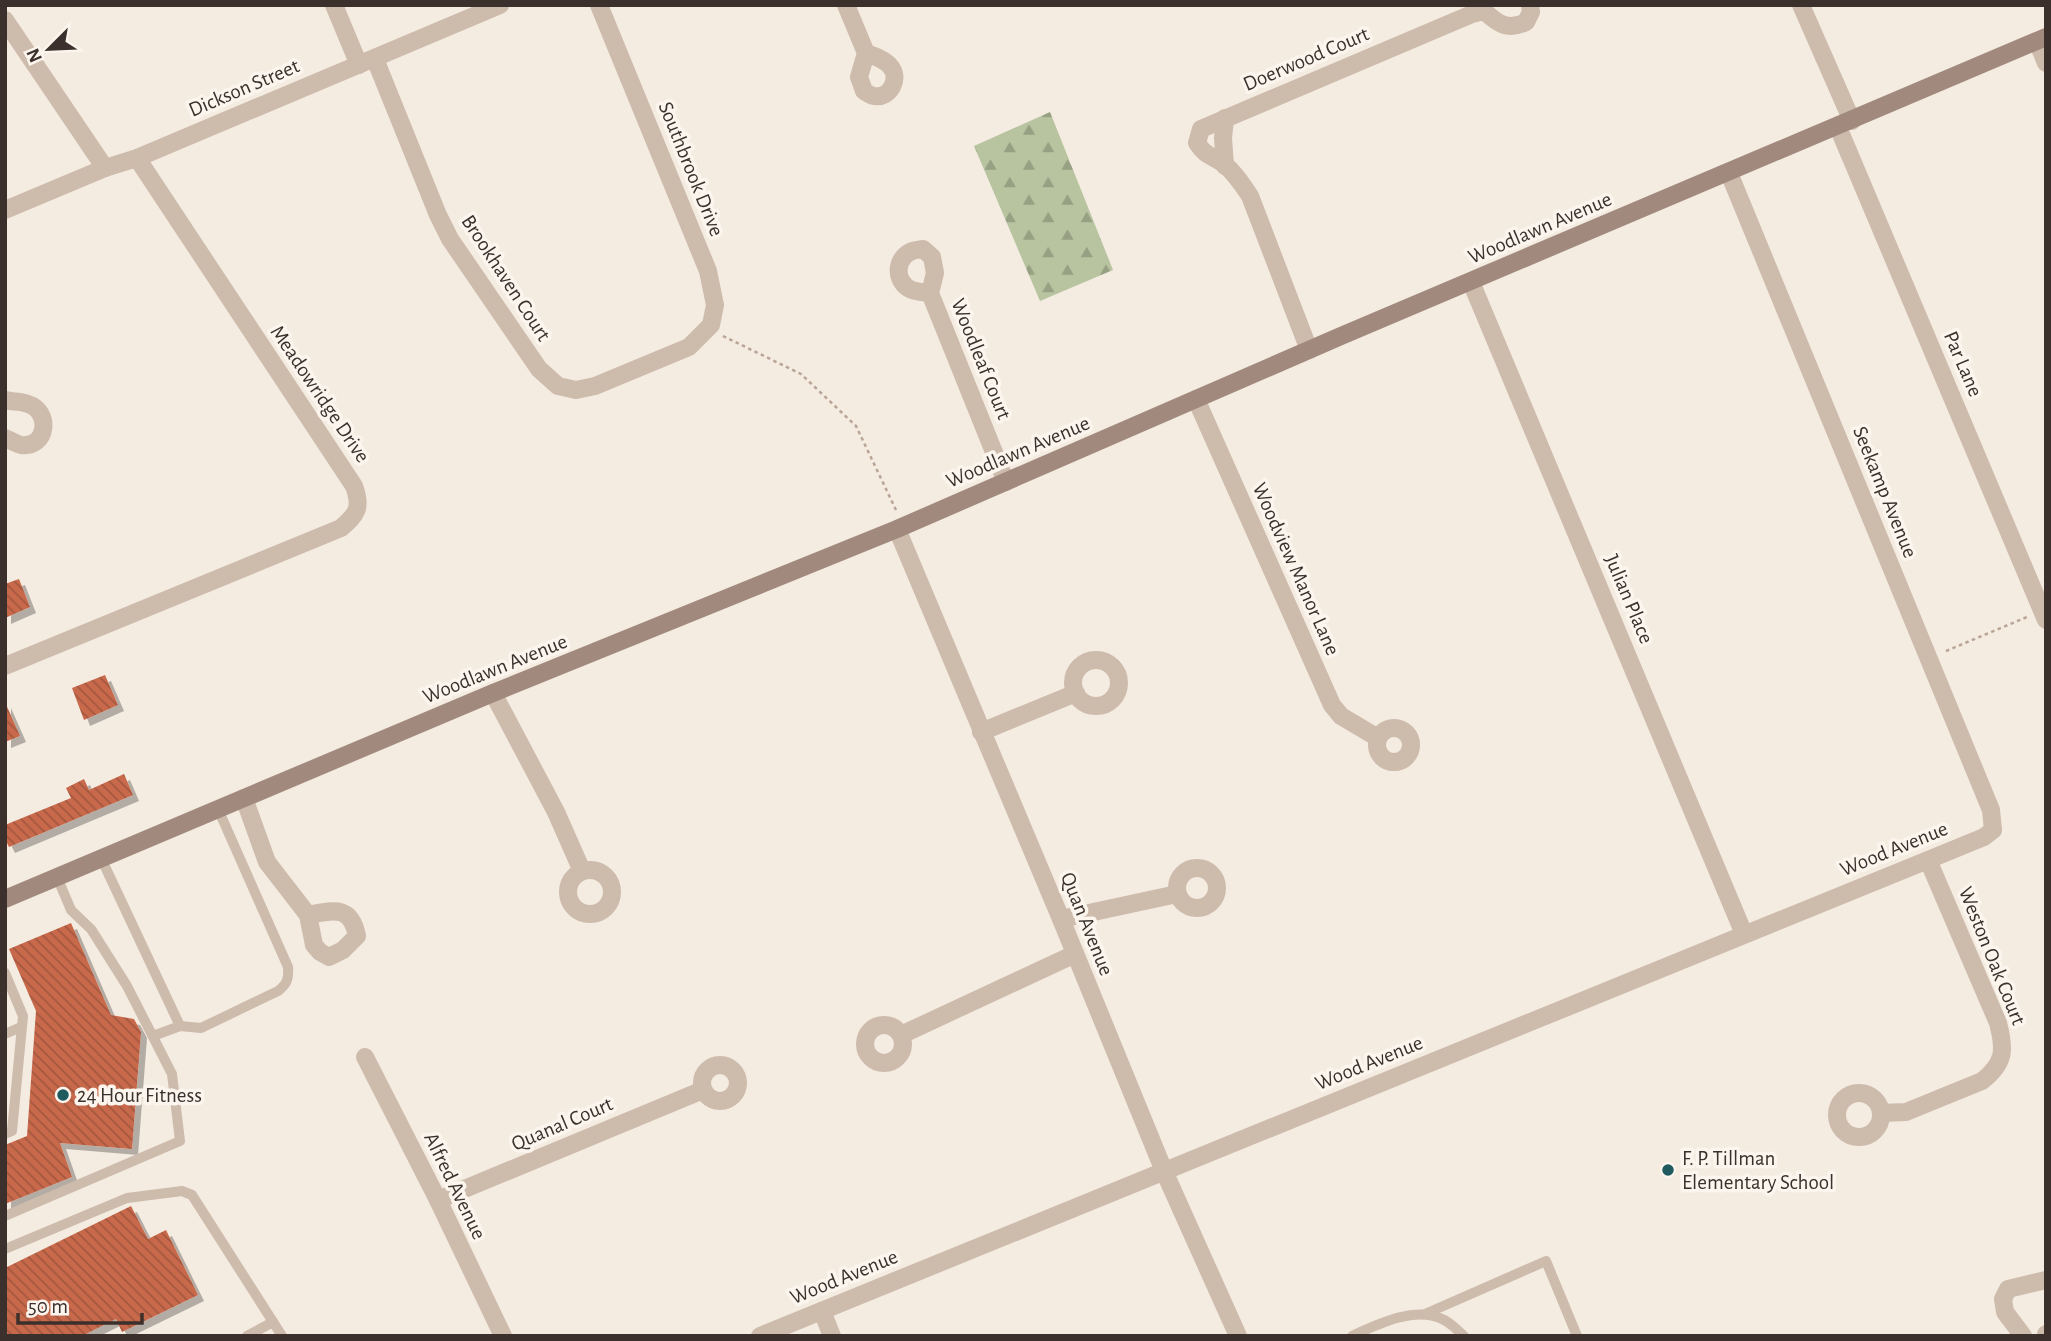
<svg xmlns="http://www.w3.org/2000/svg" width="2051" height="1341" viewBox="0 0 2051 1341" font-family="'Alegreya Sans',sans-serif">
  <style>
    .forest { fill: url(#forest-firs) }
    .building { fill: url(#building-back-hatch); filter: url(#shadow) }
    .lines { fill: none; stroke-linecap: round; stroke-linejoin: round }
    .path { stroke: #b9a596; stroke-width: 2.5; stroke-dasharray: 3.5 3.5; stroke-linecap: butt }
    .lane { stroke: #cdbbac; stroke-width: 10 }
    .street { stroke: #cdbbac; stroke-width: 18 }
    .secondary { stroke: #a18a7d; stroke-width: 18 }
    .poi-dot { fill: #1f5a5e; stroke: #fbf5ee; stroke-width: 2.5 }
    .labels { text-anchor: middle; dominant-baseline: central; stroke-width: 7; stroke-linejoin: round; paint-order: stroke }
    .street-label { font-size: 21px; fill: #3b302b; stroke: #fbf5ee }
    .poi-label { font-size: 21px; fill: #3b302b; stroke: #fbf5ee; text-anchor: start }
  </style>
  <defs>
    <pattern id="forest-firs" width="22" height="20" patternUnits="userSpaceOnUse" patternTransform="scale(1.75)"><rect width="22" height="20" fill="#b8c4a0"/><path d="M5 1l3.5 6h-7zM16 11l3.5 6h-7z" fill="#97a083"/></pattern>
    <pattern id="building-back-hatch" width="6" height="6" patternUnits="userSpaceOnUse" patternTransform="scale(1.75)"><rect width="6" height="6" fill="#c8694b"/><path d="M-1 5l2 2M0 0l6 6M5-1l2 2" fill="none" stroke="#a4573f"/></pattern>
    <filter id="shadow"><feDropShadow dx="6" dy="6" stdDeviation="0" flood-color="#0004"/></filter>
  </defs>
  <rect width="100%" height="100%" fill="#f4ebe1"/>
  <polygon class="forest" points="1050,112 1113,270 1040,301 974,146"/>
  <g class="building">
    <polygon points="19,579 30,607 5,618 5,584"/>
    <polygon points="105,675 118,705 84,720 72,688"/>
    <polygon points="5,702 20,736 5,742"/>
    <polygon points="124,774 133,795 9,847 5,839 5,825 71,798 66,788 84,779 89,790"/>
    <polygon points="71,923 111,1015 134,1019 141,1032 132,1149 60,1143 72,1177 5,1204 5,1145 27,1136 36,1011 9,949"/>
    <polygon points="131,1206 148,1239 166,1230 198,1295 122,1332 116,1319 82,1336 5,1336 5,1268"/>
  </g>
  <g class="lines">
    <g class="path">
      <polyline points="723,336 801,374 856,426 896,510"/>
      <polyline points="1946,651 2027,617"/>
    </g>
    <g class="lane">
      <polyline points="101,858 180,1026"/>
      <polyline points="5,973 23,1016 12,1131 5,1134"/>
      <polyline points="5,1034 21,1027"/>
      <path d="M153,1036L180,1026L201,1028L278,991C287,984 289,979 288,967L218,809"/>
      <polyline points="5,1216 180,1141 172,1074 127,986 91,929 71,910 57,877"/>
      <polyline points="5,1249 127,1198 182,1191 192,1195 282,1336"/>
      <polyline points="1425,1314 1546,1261 1577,1336"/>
      <polyline points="247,1336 273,1322"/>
      <path d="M1352,1336C1378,1324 1415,1306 1442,1319C1450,1322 1457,1330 1464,1336"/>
    </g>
    <g class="street">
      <polyline points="334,5 359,65"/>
      <path d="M846,5L866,53L859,77L864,91C865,92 872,96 874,96C890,99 901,78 890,66C884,59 874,56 866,53"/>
      <polyline points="1801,5 1852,121"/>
      <path d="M1484,11C1498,24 1508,31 1526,22L1531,12L1530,5"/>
      <polyline points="5,20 105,168"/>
      <polyline points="2037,41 2046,63"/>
      <polyline points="375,59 438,215 450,239 539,369 558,386 576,390 595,386 689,347 711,325 715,305 708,271 599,5"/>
      <polyline points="1225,118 1223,138 1225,166"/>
      <polyline points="1838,127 2046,620"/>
      <polyline points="5,210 105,168 137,158 500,5"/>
      <polyline points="1471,282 1744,934"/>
      <path d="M930,293L935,273L932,257L923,249C919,250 915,250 912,251C896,258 894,278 908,288C914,292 923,292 930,293L1006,482"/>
      <path d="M1309,350L1250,196C1242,184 1235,173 1224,164C1212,155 1206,157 1197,143L1201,129L1472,14L1484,11"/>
      <polyline points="1196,399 1332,705 1341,716 1378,738"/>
      <path d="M5,400C12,402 21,401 28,404C51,411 48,448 21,445C16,444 10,440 5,438"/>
      <polyline points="897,529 1061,919 1164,1171 1238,1336"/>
      <circle cx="1096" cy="683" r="23"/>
      <path d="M5,666L341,528C357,514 362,508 354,486L137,158"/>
      <polyline points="493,693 556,812 582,871"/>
      <circle cx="1394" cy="745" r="17"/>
      <polyline points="981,732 1076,693"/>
      <path d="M244,798L267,862L308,915L314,945L320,952L329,957L343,950L357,936C351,905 334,910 308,915"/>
      <circle cx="1197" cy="888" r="20"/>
      <circle cx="590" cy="892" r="22"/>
      <polyline points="1061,919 1177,894"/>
      <circle cx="884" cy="1044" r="19"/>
      <polyline points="901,1035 1075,954"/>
      <polyline points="365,1057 438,1200 503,1336"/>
      <circle cx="720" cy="1083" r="18"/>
      <circle cx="1859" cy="1115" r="22"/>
      <path d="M1881,1113L1906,1112L1982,1081C2005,1063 2005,1050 1998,1023L1928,860"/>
      <polyline points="438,1200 703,1090"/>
      <polyline points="822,1311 832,1336"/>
      <polyline points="760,1336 1928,860 1984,837 1993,830 1991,810 1729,173"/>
      <polyline points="2023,1336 2005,1312 2003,1299 2008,1289 2046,1280"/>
      <polyline points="2046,1336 2046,1334"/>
    </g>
    <polyline class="secondary" points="5,899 493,693 897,529 1341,336 2046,37"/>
  </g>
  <g class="poi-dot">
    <circle cx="63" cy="1095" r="7"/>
    <circle cx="1668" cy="1170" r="7"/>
  </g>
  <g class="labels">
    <g class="street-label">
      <text transform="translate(1306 59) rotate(-23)">Doerwood Court</text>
      <text transform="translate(244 88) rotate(-23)">Dickson Street</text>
      <text transform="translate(691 169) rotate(68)">Southbrook Drive</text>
      <text transform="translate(1540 228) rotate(-23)">Woodlawn Avenue</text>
      <text transform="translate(506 278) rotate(57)">Brookhaven Court</text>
      <text transform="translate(981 359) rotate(68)">Woodleaf Court</text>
      <text transform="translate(1963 364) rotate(67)">Par Lane</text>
      <text transform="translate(320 394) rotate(56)">Meadowridge Drive</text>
      <text transform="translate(1018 452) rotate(-23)">Woodlawn Avenue</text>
      <text transform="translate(1885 492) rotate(68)">Seekamp Avenue</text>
      <text transform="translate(1296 569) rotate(66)">Woodview Manor Lane</text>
      <text transform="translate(1629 599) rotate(67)">Julian Place</text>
      <text transform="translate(495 669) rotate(-22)">Woodlawn Avenue</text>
      <text transform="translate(1894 849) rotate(-22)">Wood Avenue</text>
      <text transform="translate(1087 924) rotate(68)">Quan Avenue</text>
      <text transform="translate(1992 956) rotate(68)">Weston Oak Court</text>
      <text transform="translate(1369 1063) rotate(-22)">Wood Avenue</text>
      <text transform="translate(562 1124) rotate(-23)">Quanal Court</text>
      <text transform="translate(455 1186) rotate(64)">Alfred Avenue</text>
      <text transform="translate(844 1277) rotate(-22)">Wood Avenue</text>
    </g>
    <g class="poi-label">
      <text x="77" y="1095">24 Hour Fitness</text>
      <text x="1682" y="1158">F. P. Tillman<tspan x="1682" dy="24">Elementary School</tspan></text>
    </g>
  </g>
  <rect width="2051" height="1341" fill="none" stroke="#3b302b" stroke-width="14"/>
  <g transform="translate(49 49) rotate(246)" stroke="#fbf5ee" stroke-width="5" paint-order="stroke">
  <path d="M0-5L12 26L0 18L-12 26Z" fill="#3b302b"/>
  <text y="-10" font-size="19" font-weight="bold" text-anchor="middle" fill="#3b302b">N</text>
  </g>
  <path d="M18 1313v10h124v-10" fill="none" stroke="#3b302b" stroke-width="3.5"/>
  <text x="28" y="1313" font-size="21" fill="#3b302b" stroke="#fbf5ee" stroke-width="5" paint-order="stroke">50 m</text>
</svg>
